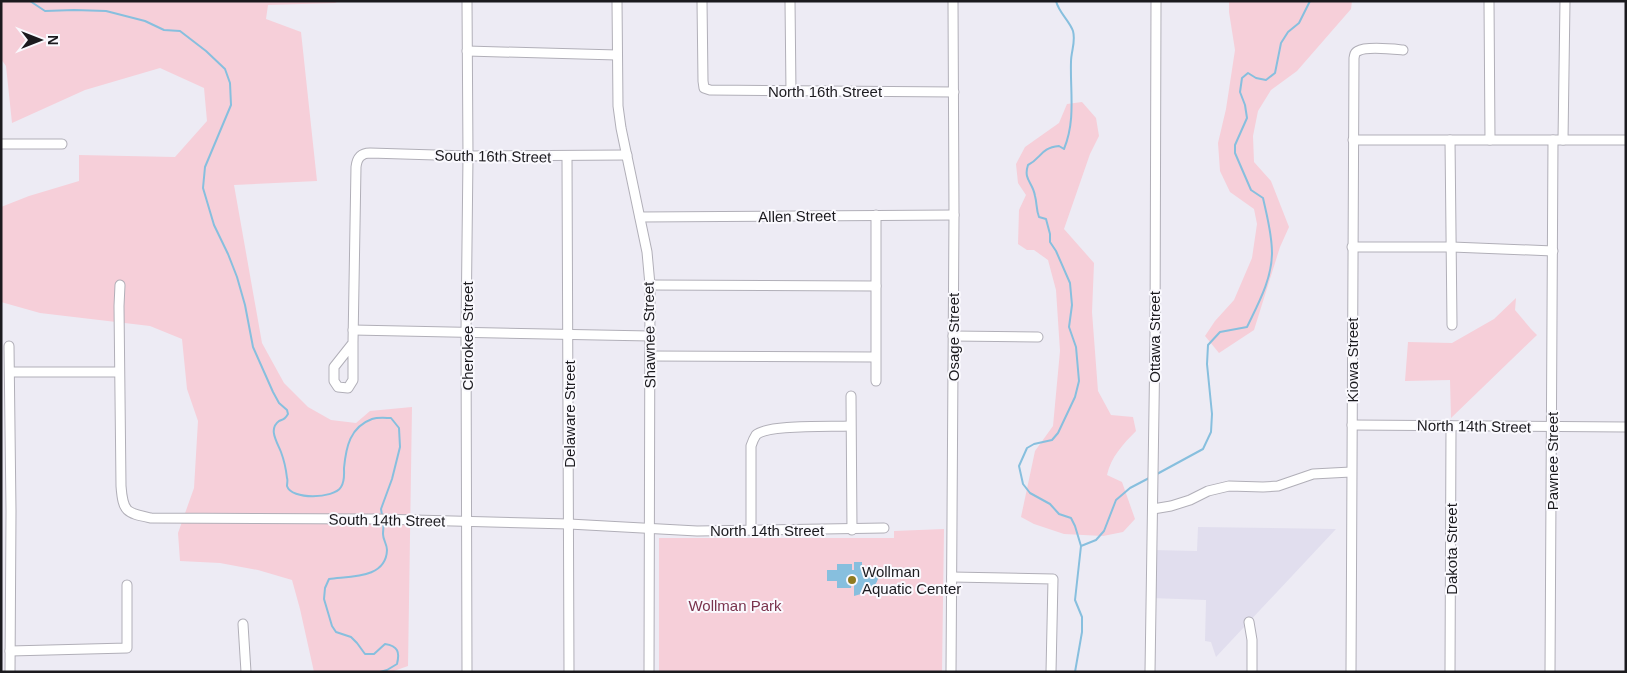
<svg xmlns="http://www.w3.org/2000/svg" width="1627" height="673" viewBox="0 0 1627 673" font-family="Helvetica,sans-serif">
  <style>
    .built { fill: #e1deee }
    .green { fill: #f6cfd9 }
    .water { fill: #87bfde }
    .lines { fill: none; stroke-linecap: round; stroke-linejoin: round }
    .stream { stroke: #87bfde; stroke-width: 2 }
    .minor-casing { stroke: #b1afb8; stroke-width: 11 }
    .minor { stroke: #fff; stroke-width: 9 }
    .poi-dot { fill: #8f7b21; stroke: #faf9fe; stroke-width: 2 }
    .labels { text-anchor: middle; dominant-baseline: central; stroke-width: 4; stroke-linejoin: round; paint-order: stroke }
    .street-label { font-size: 15px; fill: #1b1a1e; stroke: #faf9fe }
    .poi-label { font-size: 15px; fill: #1b1a1e; stroke: #faf9fe; text-anchor: start }
    .park-label { font-size: 15px; fill: #79324c; stroke: #faf9fe }
  </style>
  <rect width="100%" height="100%" fill="#edebf4"/>
  <polygon class="built" points="1198,527 1336,529 1216,657 1211,642 1205,641 1206,600 1151,598 1152,550 1197,551"/>
  <g class="green">
    <polygon points="1,1 339,1 335,3 268,5 266,19 301,32 317,181 234,185 262,343 284,383 308,407 331,420 356,423 370,411 412,407 408,666 391,672 314,672 300,609 292,580 258,570 220,563 180,561 178,533 194,488 198,421 187,389 182,339 150,326 40,313 1,302 1,207 29,196 79,181 79,155 175,157 207,121 204,88 160,68 85,90 12,123 6,66 1,59"/>
    <polygon points="1229,1 1352,1 1351,9 1297,71 1271,90 1258,111 1253,136 1254,162 1271,181 1289,227 1280,247 1254,330 1219,353 1205,336 1215,321 1234,300 1252,258 1257,224 1254,209 1230,192 1220,171 1218,143 1226,109 1235,50 1229,12"/>
    <path d="M1082,102L1096,118L1099,136L1090,154L1064,229L1094,263L1092,312L1098,391L1111,415L1133,417L1136,431C1123,444 1111,457 1107,475L1122,482L1135,519L1123,532L1103,536L1064,534L1034,524L1021,517L1035,451L1053,426L1060,351L1056,290L1048,260L1034,250H1027L1018,244L1019,210L1026,195L1018,183L1016,164L1025,147L1059,123L1067,104Z"/>
    <polygon points="1516,298 1515,310 1531,329 1537,335 1451,418 1450,380 1405,381 1408,342 1452,343 1494,319"/>
    <polygon points="944,529 942,672 659,672 659,538 894,538 894,531"/>
  </g>
  <path class="water" d="M854,562H862V567L863,568L862,570H880C879,579 876,585 870,591L866,586L864,587L868,592L854,596V582H852L851,588H837V581H827V570H837V564H852V570H854Z"/>
  <g class="lines">
    <g class="stream">
      <path d="M30,1L45,11L74,10L106,11L145,21L164,30L180,31L206,51L225,69L230,83L231,105L205,167L203,188L214,225L228,254L237,277L245,305L253,347L273,392L279,403L287,410L288,414C285,419 284,419 279,421C268,429 277,442 281,452C284,460 286,469 287,478C288,480 287,483 287,486C291,500 334,499 341,487C345,481 344,475 344,468C346,447 350,427 372,419C378,417 386,418 391,418L399,428L400,447L392,479L381,509L382,515"/>
      <path d="M1056,1C1059,13 1069,20 1073,31C1076,42 1071,51 1071,62C1070,91 1076,120 1064,149L1059,146C1040,148 1042,158 1028,165C1023,180 1033,182 1035,196C1037,203 1036,209 1039,217L1046,219L1050,234V242L1056,251L1070,283L1072,305L1069,327L1076,347L1079,381L1075,397L1058,433L1052,440L1034,444L1027,448L1019,466L1023,484L1030,493L1050,504L1059,514L1071,518L1075,526L1081,546"/>
      <path d="M1157,474L1203,449L1211,432L1212,414L1207,364L1208,345L1220,332L1247,327C1258,304 1272,279 1272,253C1272,234 1267,216 1263,198L1251,190L1235,153V145L1247,118L1245,105L1240,92L1242,78L1248,73L1256,78L1266,80L1275,73L1281,43L1288,32L1299,23L1310,1"/>
      <path d="M380,672L387,670L397,664C400,652 398,646 385,644L374,654H365L357,643L351,637L336,632L332,626L324,599L325,588L329,579C350,576 386,579 387,550C387,544 383,540 383,534C383,530 384,527 383,523"/>
      <polyline points="1075,672 1082,632 1082,617 1075,600 1081,546 1096,540 1104,531 1116,500 1130,488 1151,477"/>
    </g>
    <g class="minor-casing">
      <g id="minor">
        <polyline points="467,1 468,156 466,332 467,672"/>
        <polyline points="617,1 618,106 621,128 647,252 650,285 649,672"/>
        <polyline points="702,1 703,81 704,88 710,90 954,92"/>
        <polyline points="790,1 791,92"/>
        <polyline points="1489,1 1490,140"/>
        <polyline points="467,51 617,55"/>
        <polyline points="1353,140 1626,140"/>
        <polyline points="1450,140 1452,325"/>
        <polyline points="1563,140 1565,1"/>
        <polyline points="1,144 62,144"/>
        <polyline points="567,157 569,672"/>
        <polyline points="640,217 954,215"/>
        <polyline points="1352,247 1452,247 1553,251"/>
        <path d="M120,285L119,306L121,486C123,513 127,513 151,518L377,519L569,524L697,531L884,528"/>
        <polyline points="650,285 876,286"/>
        <polyline points="353,330 650,336"/>
        <polyline points="953,336 1038,337"/>
        <path d="M353,343V380L348,388L338,387L334,381V367L353,343L356,167C357,158 361,153 370,153L468,156L627,155"/>
        <polyline points="9,346 11,511 10,672"/>
        <polyline points="650,356 875,357"/>
        <polyline points="11,372 119,372"/>
        <polyline points="876,381 876,215"/>
        <polyline points="851,396 852,530"/>
        <polyline points="1352,425 1626,427"/>
        <polyline points="1153,509 1171,506 1190,500 1208,491 1229,486 1263,487 1278,486 1313,474 1351,472"/>
        <path d="M751,530V446C752,443 754,438 756,435C767,424 832,427 850,426"/>
        <polyline points="952,577 1053,579 1051,672"/>
        <polyline points="1249,622 1252,640 1252,672"/>
        <polyline points="243,624 246,672"/>
        <polyline points="10,651 127,648 127,585"/>
        <polyline points="951,672 954,215 953,1"/>
        <polyline points="1150,672 1155,343 1156,1"/>
        <path d="M1351,672L1354,58C1355,54 1354,53 1358,51C1366,46 1393,49 1403,50"/>
        <polyline points="1450,672 1451,426"/>
        <polyline points="1550,672 1553,140"/>
      </g>
    </g>
    <use href="#minor" class="minor"/>
  </g>
  <circle class="poi-dot" cx="852" cy="580" r="5"/>
  <g class="labels">
    <g class="street-label">
      <text x="825" y="91">North 16th Street</text>
      <text transform="translate(493 156) rotate(1)">South 16th Street</text>
      <text transform="translate(797 216) rotate(-1)">Allen Street</text>
      <text transform="translate(649 335) rotate(-91)">Shawnee Street</text>
      <text transform="translate(467 336) rotate(-90)">Cherokee Street</text>
      <text transform="translate(953 337) rotate(-90)">Osage Street</text>
      <text transform="translate(1154 337) rotate(-90)">Ottawa Street</text>
      <text transform="translate(1352 360) rotate(-90)">Kiowa Street</text>
      <text transform="translate(569 414) rotate(-90)">Delaware Street</text>
      <text transform="translate(1474 426) rotate(1)">North 14th Street</text>
      <text transform="translate(1552 461) rotate(-90)">Pawnee Street</text>
      <text transform="translate(387 520) rotate(1)">South 14th Street</text>
      <text x="767" y="530">North 14th Street</text>
      <text transform="translate(1451 549) rotate(-90)">Dakota Street</text>
    </g>
    <g class="poi-label">
      <text x="862" y="571">Wollman<tspan x="862" dy="17">Aquatic Center</tspan></text>
    </g>
    <g class="park-label">
      <text x="735" y="605">Wollman Park</text>
    </g>
  </g>
  <rect width="1627" height="673" fill="none" stroke="#1b1a1e" stroke-width="5"/>
  <g transform="translate(40 40) rotate(90)" stroke="#faf9fe" stroke-width="4" paint-order="stroke">
  <path d="M0-4L9 19L0 12L-9 19Z" fill="#1b1a1e"/>
  <text y="-8" font-size="14" font-weight="bold" text-anchor="middle" fill="#1b1a1e">N</text>
  </g>
</svg>
